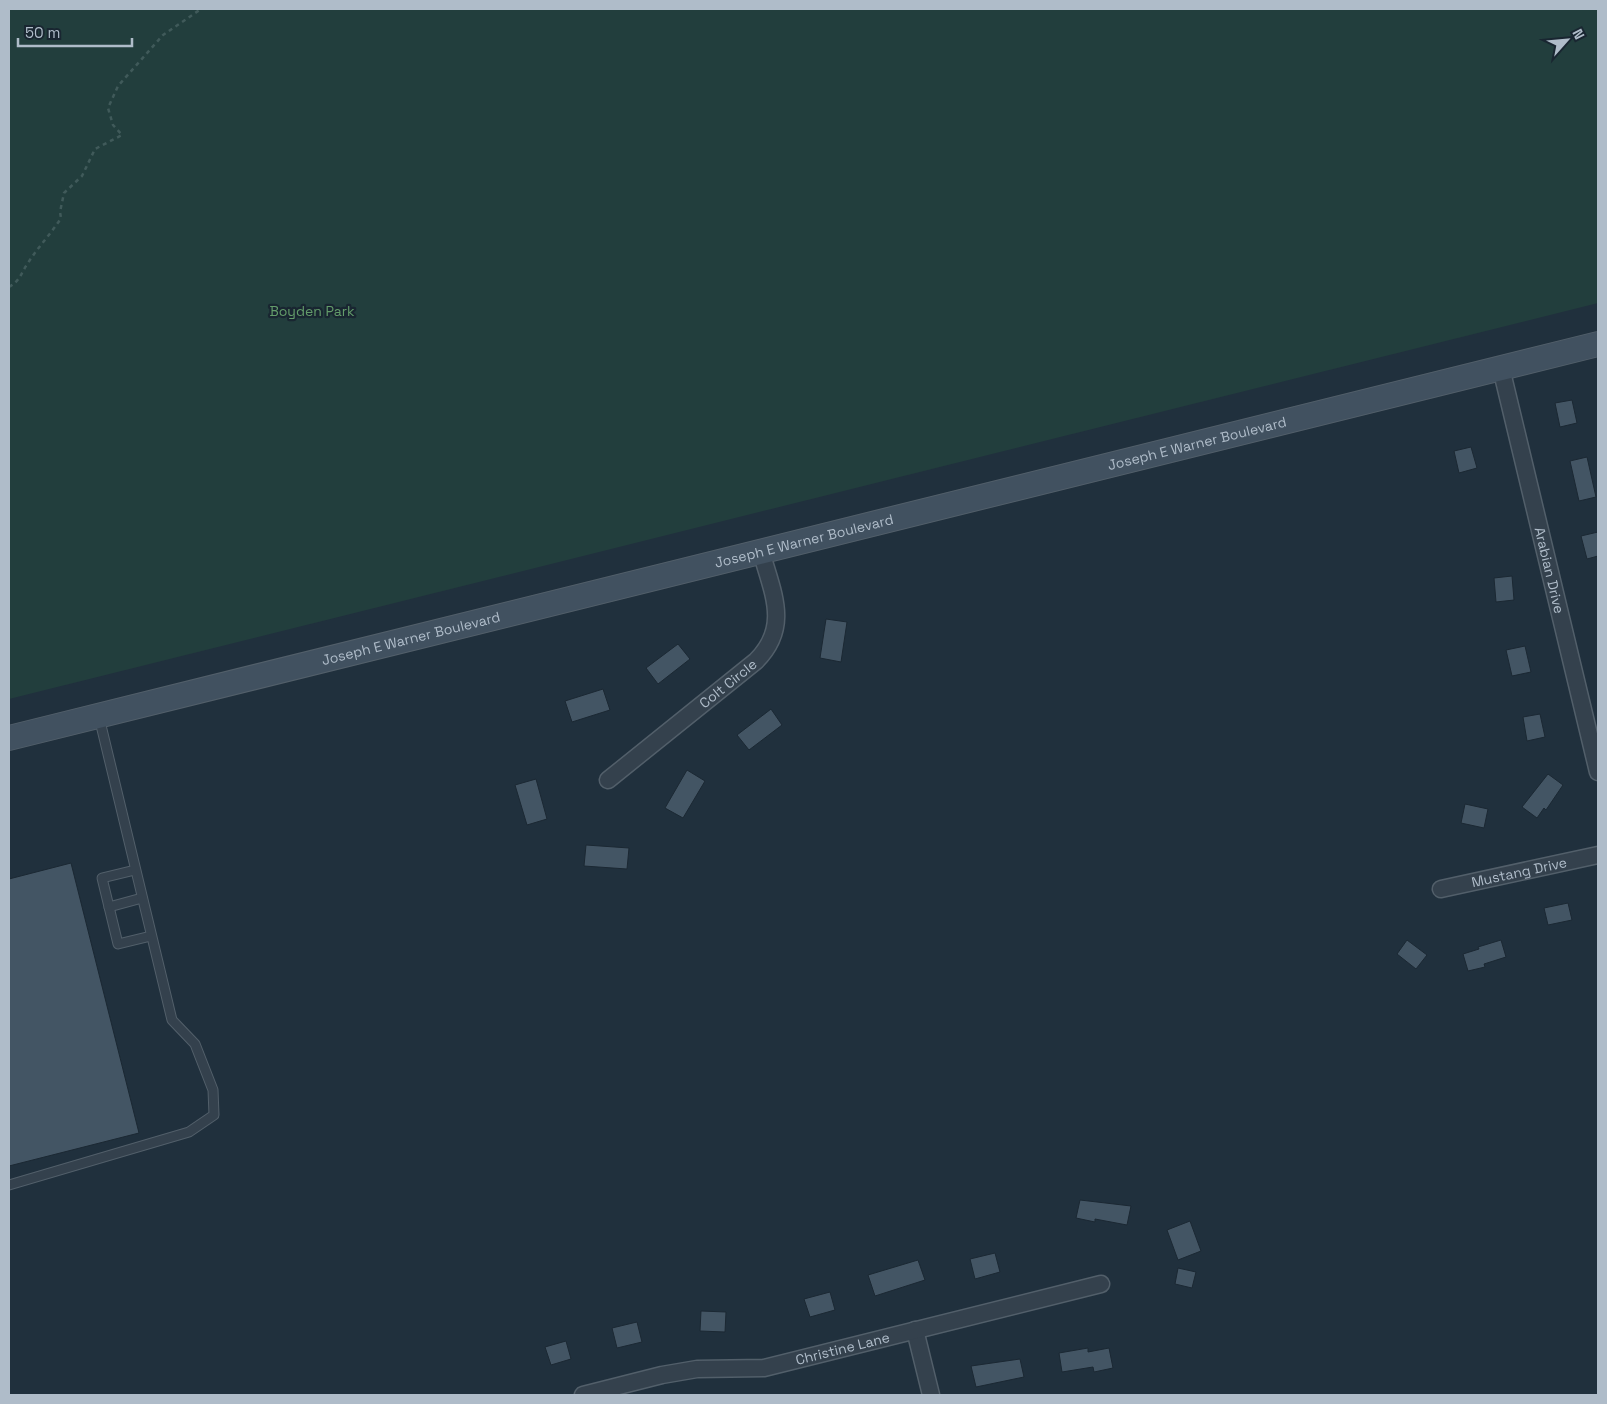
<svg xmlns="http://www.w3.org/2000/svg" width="1607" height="1404" viewBox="0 0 1607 1404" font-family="'Space Grotesk',sans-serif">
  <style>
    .green { fill: #223e3d }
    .building { fill: #435564; stroke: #1b2833 }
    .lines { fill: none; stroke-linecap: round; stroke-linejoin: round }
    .service-casing { stroke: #525f6a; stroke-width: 11 }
    .minor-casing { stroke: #525f6a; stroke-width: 19 }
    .secondary-casing { stroke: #525f6a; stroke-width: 26 }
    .path { stroke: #405a5a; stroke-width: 2.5; stroke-dasharray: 4 4; stroke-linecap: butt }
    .service { stroke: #34414d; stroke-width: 9 }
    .minor { stroke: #34414d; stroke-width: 16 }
    .secondary { stroke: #415160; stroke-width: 24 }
    .labels { text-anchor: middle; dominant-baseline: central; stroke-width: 4.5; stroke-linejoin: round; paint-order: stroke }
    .park-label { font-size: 14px; fill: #639c6a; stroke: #192631 }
    .street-label { font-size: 14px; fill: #afbcc9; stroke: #192631 }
  </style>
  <rect width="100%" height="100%" fill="#20303d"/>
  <polygon class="green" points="9,9 1598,9 1598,303 9,699"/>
  <g class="building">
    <polygon points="1572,400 1577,423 1560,427 1555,403"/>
    <polygon points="1471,447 1477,468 1459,473 1454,451"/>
    <polygon points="1587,457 1596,497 1579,501 1570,461"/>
    <polygon points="1598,532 1598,556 1587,559 1581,536"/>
    <polygon points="1512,576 1514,600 1496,602 1494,578"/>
    <polygon points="826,619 847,622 841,662 820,658"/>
    <polygon points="678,644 690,659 658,684 646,668"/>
    <polygon points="1525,646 1531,672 1512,676 1506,650"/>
    <polygon points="603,689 610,710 572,722 565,701"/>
    <polygon points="771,709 782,725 749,750 737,735"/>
    <polygon points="1540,714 1545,737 1527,741 1523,717"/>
    <polygon points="687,770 705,781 683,818 665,808"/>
    <polygon points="1548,774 1563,785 1546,810 1544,808 1537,818 1522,807"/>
    <polygon points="536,779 547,819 527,825 515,785"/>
    <polygon points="1465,804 1488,809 1484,828 1461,823"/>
    <polygon points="586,845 629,848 627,869 584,866"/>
    <polygon points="71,863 139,1133 9,1166 9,879"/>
    <polygon points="1568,903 1572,920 1548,925 1544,908"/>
    <polygon points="1407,940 1427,955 1416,969 1397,954"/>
    <polygon points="1501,940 1506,957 1484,964 1485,967 1468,971 1463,954 1479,949 1478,947"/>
    <polygon points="1080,1200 1131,1206 1127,1225 1095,1219 1095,1222 1076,1218"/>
    <polygon points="1190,1221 1201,1251 1178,1260 1167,1230"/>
    <polygon points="995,1253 1000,1272 975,1279 970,1259"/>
    <polygon points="918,1260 925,1280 875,1296 868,1275"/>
    <polygon points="1178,1268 1196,1272 1192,1288 1175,1284"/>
    <polygon points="830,1292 835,1310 810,1317 804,1299"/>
    <polygon points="701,1311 726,1312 725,1332 700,1331"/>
    <polygon points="637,1322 642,1342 617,1348 612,1328"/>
    <polygon points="566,1341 571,1359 551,1365 545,1347"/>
    <polygon points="1088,1348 1088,1352 1109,1348 1113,1368 1094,1372 1093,1367 1062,1372 1059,1353"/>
    <polygon points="1020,1359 1024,1377 976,1387 971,1366"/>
  </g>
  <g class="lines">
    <g class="service-casing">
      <g id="service">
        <polyline points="135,870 102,878 118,944 151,936"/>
        <polyline points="109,907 142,898"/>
        <polyline points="9,1185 189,1132 214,1115 213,1090 195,1044 172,1020 99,717"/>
      </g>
    </g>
    <g class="minor-casing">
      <g id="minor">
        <path id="s1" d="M1501,368L1598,772"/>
        <path id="s2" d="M608,780L756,661C791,626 772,592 761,551"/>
        <path id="s3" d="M1441,889L1598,855"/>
        <polyline points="915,1330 931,1395"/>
        <path id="s4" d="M583,1395L662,1375L697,1369L764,1368L1101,1284"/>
      </g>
    </g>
    <g class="secondary-casing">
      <g id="secondary">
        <path id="s5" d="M9,738L1598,344"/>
      </g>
    </g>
    <path class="path" d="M9,287C20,281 21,273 28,263C38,247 51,234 61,218L60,212L64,193L82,176L95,149L122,135L113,125L108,108L118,86L163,35L201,9"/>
    <use href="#service" class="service"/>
    <use href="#minor" class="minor"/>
    <use href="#secondary" class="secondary"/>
  </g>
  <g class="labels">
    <g class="park-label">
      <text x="312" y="311">Boyden Park</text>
    </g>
    <g class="street-label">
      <text stroke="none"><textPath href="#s5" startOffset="1224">Joseph E Warner Boulevard</textPath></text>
      <text stroke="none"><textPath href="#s5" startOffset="819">Joseph E Warner Boulevard</textPath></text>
      <text stroke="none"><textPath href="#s1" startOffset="208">Arabian Drive</textPath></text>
      <text stroke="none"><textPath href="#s5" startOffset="414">Joseph E Warner Boulevard</textPath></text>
      <text stroke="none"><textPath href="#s2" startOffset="154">Colt Circle</textPath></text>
      <text stroke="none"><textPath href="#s3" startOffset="80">Mustang Drive</textPath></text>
      <text stroke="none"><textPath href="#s4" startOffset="265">Christine Lane</textPath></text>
    </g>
  </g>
  <rect width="1607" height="1404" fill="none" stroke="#afbcc9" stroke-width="20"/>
  <g transform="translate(1567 40) rotate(63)" stroke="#192631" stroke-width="4" paint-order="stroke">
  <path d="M0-4L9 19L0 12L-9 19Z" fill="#afbcc9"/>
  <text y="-8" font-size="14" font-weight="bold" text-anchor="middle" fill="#afbcc9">N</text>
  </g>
  <path d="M18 38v8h114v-8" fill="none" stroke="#afbcc9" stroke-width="2.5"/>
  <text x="25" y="38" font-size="15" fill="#afbcc9" stroke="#192631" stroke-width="4" paint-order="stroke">50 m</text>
</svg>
